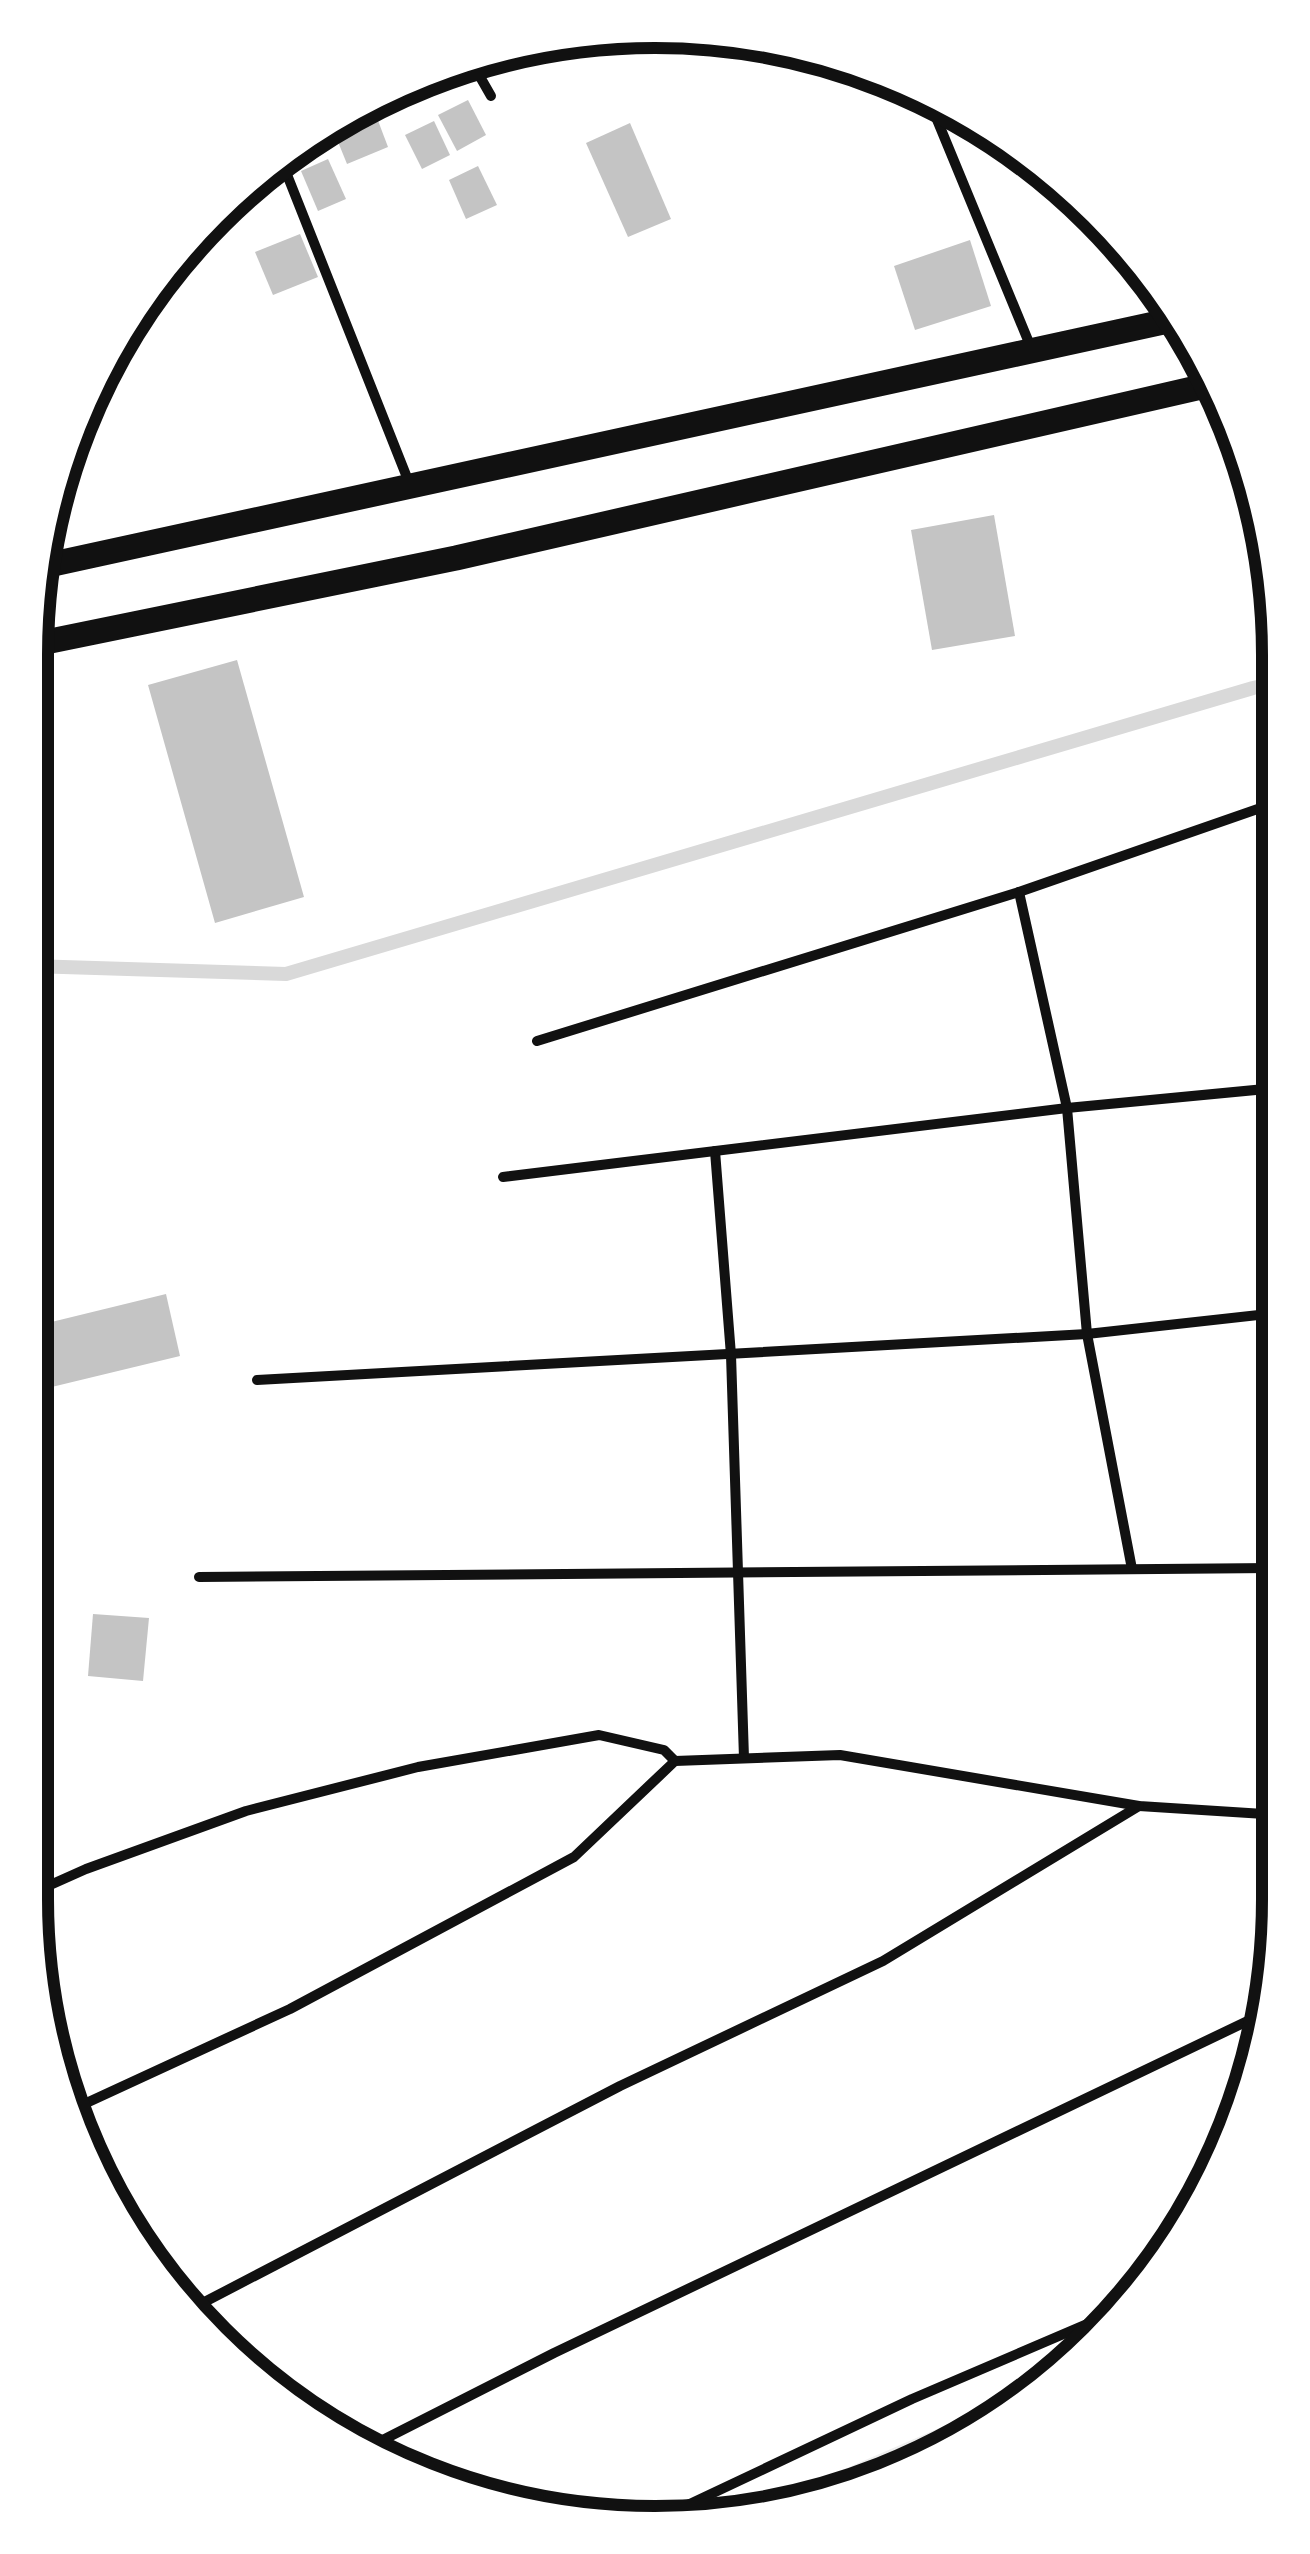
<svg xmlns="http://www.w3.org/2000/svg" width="1310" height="2554" viewBox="0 0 1310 2554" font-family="Raleway,sans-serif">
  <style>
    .green { fill: #eee }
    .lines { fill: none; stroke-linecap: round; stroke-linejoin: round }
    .stream { stroke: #d9d9d9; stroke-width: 14 }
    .building { fill: #c4c4c4 }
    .minor { stroke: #111; stroke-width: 10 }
    .primary { stroke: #111; stroke-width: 25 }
    .rim { fill: none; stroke: #111; stroke-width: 12 }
  </style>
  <rect width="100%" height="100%" fill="#fff"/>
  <polygon class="green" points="1048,2381 895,2476 750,2510"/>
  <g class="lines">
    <polyline class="stream" points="31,966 286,974 1253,688 1275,683"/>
  </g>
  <g class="building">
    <polygon points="468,100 486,135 457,151 438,115"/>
    <polygon points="374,110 388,147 347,164 334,132"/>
    <polygon points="434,121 450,155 422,169 405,135"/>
    <polygon points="630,123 671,219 628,237 586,143"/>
    <polygon points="328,159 346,199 318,211 301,171"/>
    <polygon points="478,166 497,205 466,219 449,180"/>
    <polygon points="300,234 318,277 273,295 255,252"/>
    <polygon points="970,240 991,306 915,330 894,266"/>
    <polygon points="994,515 1015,636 932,650 911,530"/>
    <polygon points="237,660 304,897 215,923 148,685"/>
    <polygon points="166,1294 180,1356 31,1392 31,1327"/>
    <polygon points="93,1614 149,1618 143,1681 88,1676"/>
  </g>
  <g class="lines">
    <g class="minor">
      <polyline points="471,61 491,96"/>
      <polyline points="926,93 1032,350"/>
      <polyline points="282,162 410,485"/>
      <polyline points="1019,892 1067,1108 1087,1334 1132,1569"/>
      <polyline points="537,1041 1019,892 1275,803"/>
      <polyline points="715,1151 731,1355 744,1758"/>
      <polyline points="503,1177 1067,1108 1276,1088"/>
      <polyline points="257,1380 1087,1334 1277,1313"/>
      <polyline points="199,1577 1278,1568"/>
      <polyline points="30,1894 86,1869 246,1811 418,1767 599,1735 664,1750 675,1761 840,1755 1139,1806 1278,1815"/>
      <polyline points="69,2111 290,2009 574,1857 675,1761"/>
      <polyline points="191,2309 620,2086 883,1961 1139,1806"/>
      <polyline points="369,2447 554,2353 1258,2016"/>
      <polyline points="658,2519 912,2399 1108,2315"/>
    </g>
    <g class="primary">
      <polyline points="44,566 1177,319"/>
      <polyline points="31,645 456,558 1214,384"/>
    </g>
  </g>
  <path d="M0 0H1310V2554H0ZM655 48H655A607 607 0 0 1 1262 655V1899A607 607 0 0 1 655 2506H655A607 607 0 0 1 48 1899V655A607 607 0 0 1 655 48Z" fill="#fff" fill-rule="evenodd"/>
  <path class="rim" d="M655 48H655A607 607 0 0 1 1262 655V1899A607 607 0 0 1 655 2506H655A607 607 0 0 1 48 1899V655A607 607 0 0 1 655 48Z"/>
</svg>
